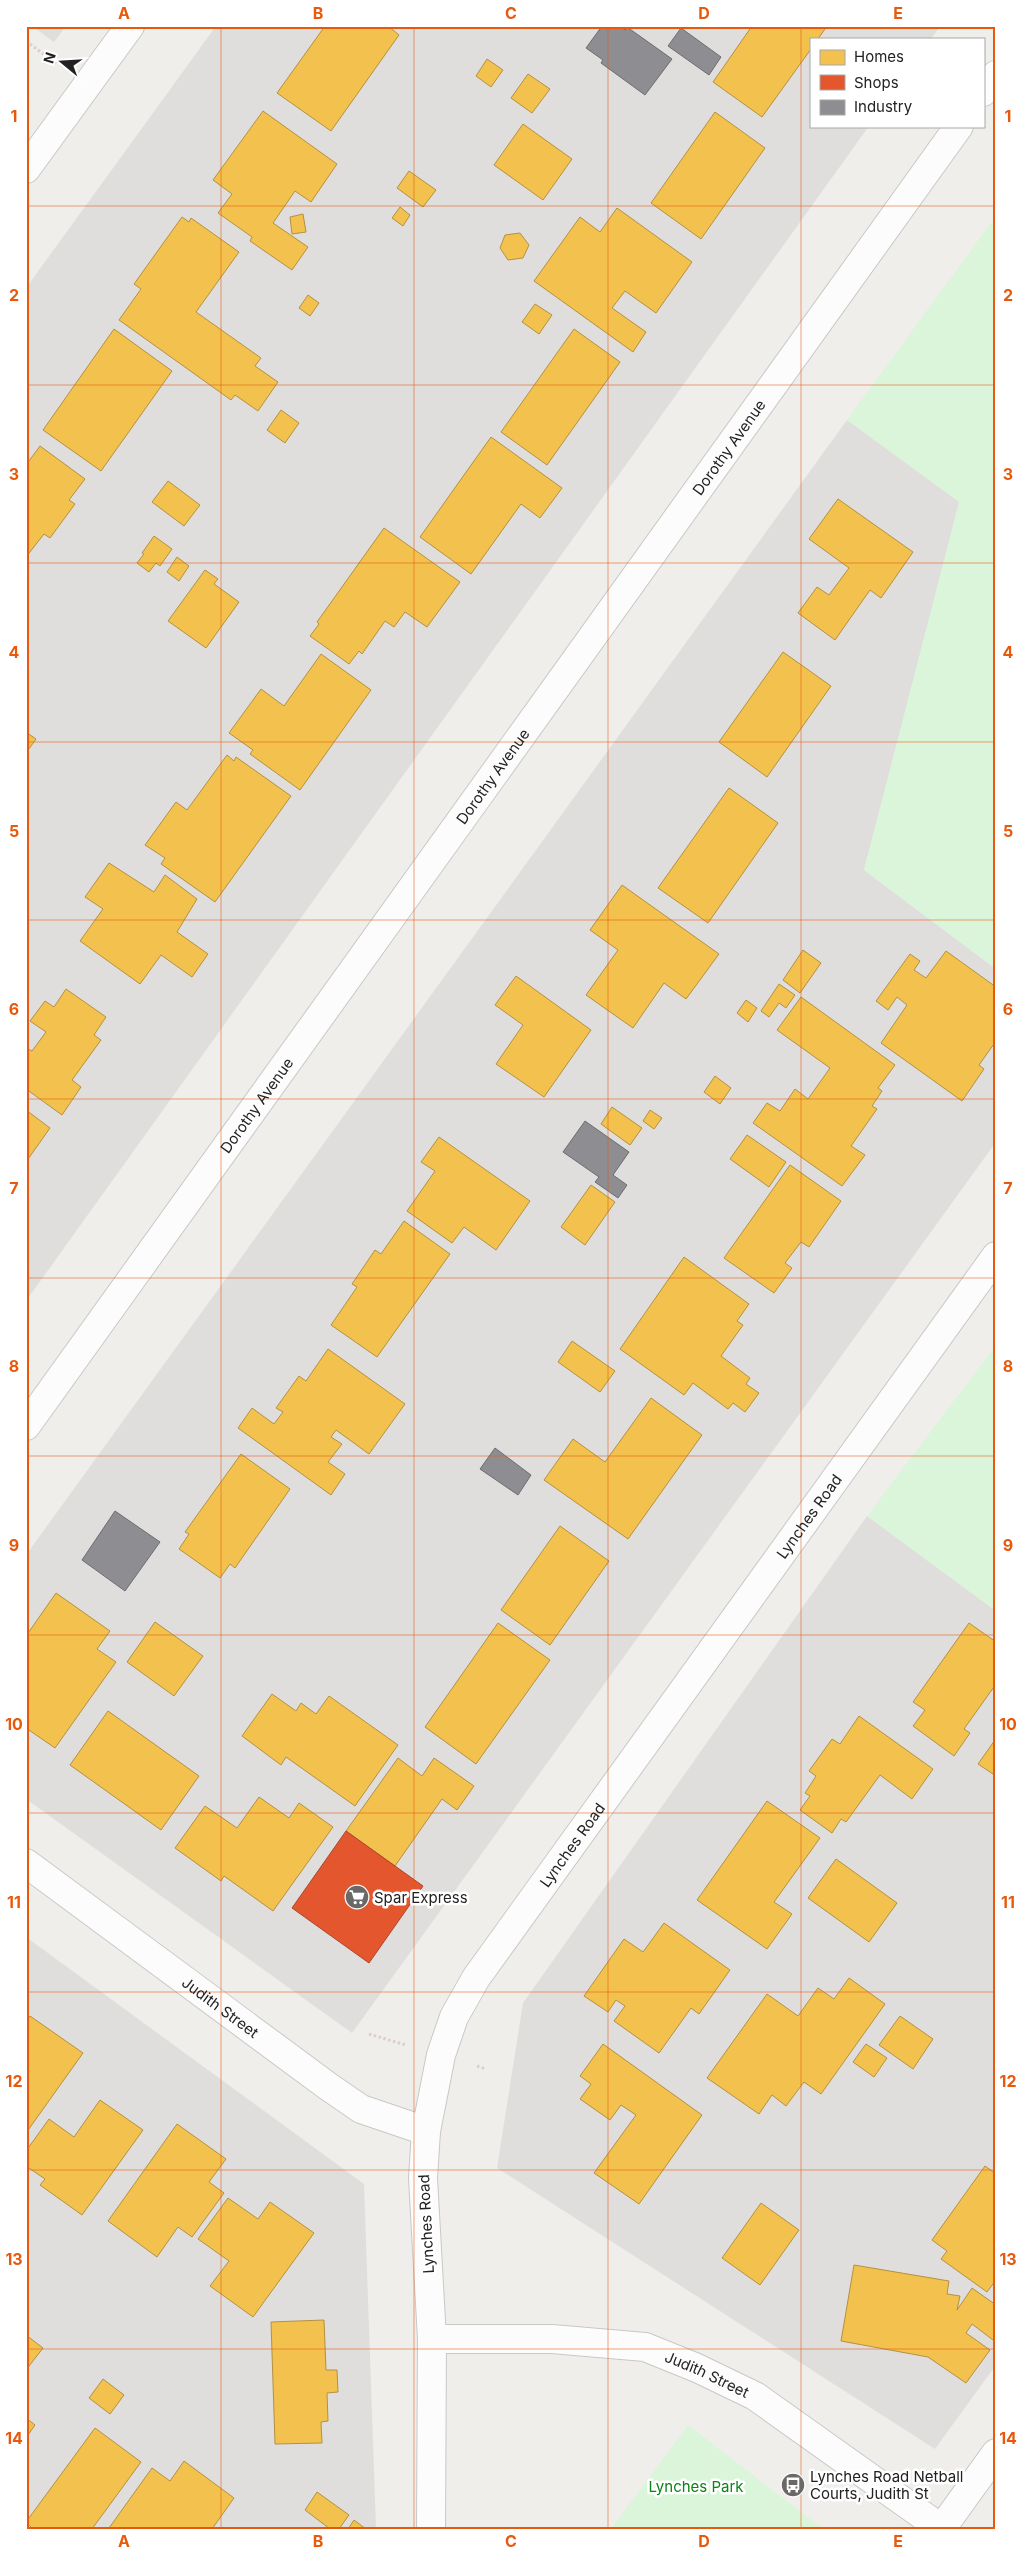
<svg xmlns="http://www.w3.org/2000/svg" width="1022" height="2555" viewBox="0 0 1022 2555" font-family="Inter,sans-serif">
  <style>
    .residential { fill: #dfdedc }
    .park { fill: #daf5da }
    .homes { fill: #f2c14e; stroke: #b49141 }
    .shops { fill: #e4572e; stroke: #aa472a }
    .industry { fill: #8d8d92; stroke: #6d6d70 }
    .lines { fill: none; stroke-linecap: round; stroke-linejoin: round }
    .minor-casing { stroke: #c9c8c7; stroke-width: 30 }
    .tertiary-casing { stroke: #c9c8c7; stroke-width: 30 }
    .path { stroke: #dccecd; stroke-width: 3; stroke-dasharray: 2.5 2.5; stroke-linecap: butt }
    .minor { stroke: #fdfcfc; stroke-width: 28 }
    .tertiary { stroke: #fdfcfc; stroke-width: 28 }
    .grid { fill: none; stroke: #e8590c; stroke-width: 1; stroke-opacity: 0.55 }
    .labels { text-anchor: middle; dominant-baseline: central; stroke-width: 5; stroke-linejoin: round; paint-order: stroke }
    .street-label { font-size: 15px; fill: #222; stroke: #fff }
    .poi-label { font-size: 15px; fill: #222; stroke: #fff; text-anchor: start }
    .park-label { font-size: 15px; fill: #0c8416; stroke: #fff }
    .neatline { fill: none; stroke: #e8590c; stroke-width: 2 }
    .grid-label { font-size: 16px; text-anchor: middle; font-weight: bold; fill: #e8590c }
  </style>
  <rect width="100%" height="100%" fill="#f0eeeb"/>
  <g class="residential">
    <polygon points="32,26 66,26 54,42"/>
    <polygon points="216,26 940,26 931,39 811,39 811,126 869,126 26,1301 26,288"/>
    <polygon points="847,420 960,502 864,870 996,969 996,1142 352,2033 26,1799 26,1555"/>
    <polygon points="867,1516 996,1611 996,2365 935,2449 497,2168 523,2003"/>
    <polygon points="26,1937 364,2184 376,2529 26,2529"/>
  </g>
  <g class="park">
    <polygon points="996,216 996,969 864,870 959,502 847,420"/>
    <polygon points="996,1345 996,1611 867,1516"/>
    <polygon points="688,2425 823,2529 611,2529"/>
  </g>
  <g class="homes">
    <polygon points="325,26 388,26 399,35 331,131 277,93"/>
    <polygon points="752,26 827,26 818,39 811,39 811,49 762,117 713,82"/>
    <polygon points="487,59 503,70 491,87 476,76"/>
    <polygon points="528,74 550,89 532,113 511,98"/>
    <polygon points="263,111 337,164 311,202 295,191 273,223 308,247 292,270 250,241 252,237 218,213 232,194 213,180"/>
    <polygon points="715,112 765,148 701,239 651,203"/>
    <polygon points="523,124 572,159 543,200 494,165"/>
    <polygon points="409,171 436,190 423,207 397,188"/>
    <polygon points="400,207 410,215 403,226 392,218"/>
    <polygon points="617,208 692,262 656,313 625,291 612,308 646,332 633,352 534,281 580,217 600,232"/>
    <polygon points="303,214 306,232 292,234 290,217"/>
    <polygon points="182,217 189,222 191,218 239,252 196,312 261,358 255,366 278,382 258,411 235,395 231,400 119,320 141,289 134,284"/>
    <polygon points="520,233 529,245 523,258 508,260 500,248 505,235"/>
    <polygon points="308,295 319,303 310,316 299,308"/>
    <polygon points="535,304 552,315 539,334 522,322"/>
    <polygon points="114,329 172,371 101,471 43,430"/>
    <polygon points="574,329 620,362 547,465 501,432"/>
    <polygon points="281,410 299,423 285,443 267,430"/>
    <polygon points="491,437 562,488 540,518 521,504 471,574 420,537"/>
    <polygon points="40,446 85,479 69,500 75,504 50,538 44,534 26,557 26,465"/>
    <polygon points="168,481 200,505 184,526 152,502"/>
    <polygon points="838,499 913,552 881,598 870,590 835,640 798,613 817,587 829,595 849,568 809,539"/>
    <polygon points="384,528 460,582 427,627 405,612 394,627 385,621 362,654 359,651 349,664 310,636 319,624 317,622"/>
    <polygon points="154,536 172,549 160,566 156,563 149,572 137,563 144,554 142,553"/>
    <polygon points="177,557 189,566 179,581 167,572"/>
    <polygon points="205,570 218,579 214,584 239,602 206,648 168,621"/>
    <polygon points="783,652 831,686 767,777 719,742"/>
    <polygon points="321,654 371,690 300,790 250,754 253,750 229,733 261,689 284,706"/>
    <polygon points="26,732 36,739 26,753"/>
    <polygon points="227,755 234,761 236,757 291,796 215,902 161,864 165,858 145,845 176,802 187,810"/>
    <polygon points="729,788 778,823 708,923 658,888"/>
    <polygon points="109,863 154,892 165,875 197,899 177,932 208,954 192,977 161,955 140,984 80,941 103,909 85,897"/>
    <polygon points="622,885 719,954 686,999 664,983 633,1028 586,995 618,950 590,930"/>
    <polygon points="803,950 821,963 800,993 783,980"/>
    <polygon points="946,951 996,987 996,1041 979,1065 984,1069 962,1101 881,1043 907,1005 897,997 888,1010 876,1001 910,954 920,961 914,970 926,978"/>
    <polygon points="516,976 591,1030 544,1097 496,1064 523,1025 495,1005"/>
    <polygon points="779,984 795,995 786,1008 779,1003 769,1017 761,1011"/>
    <polygon points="66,989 106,1017 94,1035 101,1040 72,1080 81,1087 62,1115 26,1089 26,1048 32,1051 46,1032 30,1021 45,1001 54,1007"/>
    <polygon points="801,997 895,1065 878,1088 882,1091 872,1106 877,1109 851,1146 865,1155 842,1186 753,1123 767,1103 780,1111 795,1089 808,1099 830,1068 777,1030"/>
    <polygon points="746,1000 757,1008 748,1022 737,1013"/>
    <polygon points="715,1076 731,1088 720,1104 704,1092"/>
    <polygon points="612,1107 642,1128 630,1145 601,1124"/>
    <polygon points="26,1110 50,1128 26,1162"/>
    <polygon points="650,1110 662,1118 654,1129 643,1121"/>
    <polygon points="747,1135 786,1162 769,1187 730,1159"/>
    <polygon points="439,1137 530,1201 496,1250 464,1227 452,1243 407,1211 435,1171 421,1162"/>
    <polygon points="790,1165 841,1201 809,1247 801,1242 785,1263 792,1268 774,1293 724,1258"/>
    <polygon points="591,1185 615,1202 585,1245 561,1227"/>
    <polygon points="404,1221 450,1254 377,1357 331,1325 357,1287 352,1284 375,1250 381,1254"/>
    <polygon points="684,1257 749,1304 737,1321 743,1325 721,1356 750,1378 746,1384 759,1393 745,1412 733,1403 728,1409 693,1383 684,1395 620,1349"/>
    <polygon points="572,1341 615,1371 600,1392 558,1362"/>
    <polygon points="328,1349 405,1404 369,1454 336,1430 331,1437 342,1444 328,1462 345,1474 331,1495 238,1428 252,1408 274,1424 283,1412 276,1408 299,1376 306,1381"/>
    <polygon points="651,1398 702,1435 628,1539 544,1480 573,1439 605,1462"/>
    <polygon points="241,1454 290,1489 235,1568 230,1564 220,1578 179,1549 189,1534 185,1532"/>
    <polygon points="560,1526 609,1561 550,1645 501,1610"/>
    <polygon points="56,1593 110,1631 97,1649 116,1662 55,1748 26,1728 26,1636"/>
    <polygon points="155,1622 203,1656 174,1696 127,1662"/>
    <polygon points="498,1623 550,1660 476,1764 425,1727"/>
    <polygon points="969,1623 996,1642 996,1684 964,1729 970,1733 954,1756 913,1726 925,1710 913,1702"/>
    <polygon points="272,1694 296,1711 301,1703 316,1714 329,1696 398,1745 355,1806 286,1757 281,1765 242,1736"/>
    <polygon points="108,1711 199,1776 161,1830 70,1765"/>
    <polygon points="859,1716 933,1769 912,1799 880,1775 846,1822 841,1819 832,1833 800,1810 810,1796 805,1793 816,1776 809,1771 832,1739 840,1744"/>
    <polygon points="995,1740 996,1770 993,1774 978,1764"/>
    <polygon points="398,1758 422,1776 434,1758 474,1786 457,1810 442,1799 395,1866 346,1831"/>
    <polygon points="259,1797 289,1818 299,1803 333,1827 273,1911 224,1876 221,1881 175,1848 205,1806 237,1828"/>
    <polygon points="767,1801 820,1838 774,1902 792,1914 767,1949 697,1900"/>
    <polygon points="836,1859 897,1903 869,1942 808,1898"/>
    <polygon points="664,1923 730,1970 699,2014 691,2008 659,2053 614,2021 625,2006 616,2000 608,2012 584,1996 624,1939 643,1952"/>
    <polygon points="849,1978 885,2004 821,2094 804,2082 786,2106 772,2095 759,2114 707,2078 767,1994 798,2016 818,1988 834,1999"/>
    <polygon points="30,2016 83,2053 26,2133 26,2022"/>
    <polygon points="900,2016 933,2039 913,2069 879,2045"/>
    <polygon points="603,2044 702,2115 639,2204 594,2173 636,2115 621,2105 610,2120 580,2099 591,2084 580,2076"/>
    <polygon points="866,2044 887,2058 874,2077 853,2062"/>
    <polygon points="100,2100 143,2130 82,2215 40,2185 45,2179 26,2166 26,2151 49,2119 74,2137"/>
    <polygon points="177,2124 226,2159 209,2182 224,2193 192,2237 178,2227 157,2257 108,2221"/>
    <polygon points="985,2166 996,2174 996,2280 987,2292 941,2259 947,2251 932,2240"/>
    <polygon points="228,2198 258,2219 270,2202 314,2233 253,2317 210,2286 229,2261 198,2239"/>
    <polygon points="761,2203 799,2230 760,2285 722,2258"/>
    <polygon points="854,2265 949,2281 947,2294 960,2296 957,2310 972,2288 996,2305 996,2336 993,2340 972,2324 966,2333 990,2350 966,2383 928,2357 841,2341"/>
    <polygon points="324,2320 326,2370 337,2370 338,2392 327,2393 328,2421 321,2422 322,2443 275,2444 271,2322"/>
    <polygon points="26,2335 43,2348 26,2370"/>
    <polygon points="103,2379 124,2395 110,2414 89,2398"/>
    <polygon points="26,2418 35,2425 26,2438"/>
    <polygon points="95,2428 141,2462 92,2529 33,2529 26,2522"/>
    <polygon points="184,2461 234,2498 212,2529 109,2528 152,2468 170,2481"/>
    <polygon points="317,2492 349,2515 339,2529 330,2529 305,2510"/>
    <polygon points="354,2520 366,2529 348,2529"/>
  </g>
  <polygon class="shops" points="346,1831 423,1886 369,1963 292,1908"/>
  <g class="industry">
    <polygon points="602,26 619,26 625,30 627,27 672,59 645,95 601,63 603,60 586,48"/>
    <polygon points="681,28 721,57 709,75 668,46"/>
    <polygon points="585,1121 629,1152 613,1175 627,1185 618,1198 595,1182 599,1177 563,1152"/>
    <polygon points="495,1448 531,1475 518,1495 480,1469"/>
    <polygon points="115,1511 160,1542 125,1591 82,1560"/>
  </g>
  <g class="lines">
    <g class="minor-casing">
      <g id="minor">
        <polyline points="983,92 996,75"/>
        <polyline points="26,169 130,26"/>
        <path id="s1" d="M26,1426L959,126"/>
        <path id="s2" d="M26,1863L329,2087L361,2109L426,2131"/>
        <path id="s3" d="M432,2339H552L645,2347L697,2368L755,2396L942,2529"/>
        <polyline points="942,2528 996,2453"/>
      </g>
    </g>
    <g class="tertiary-casing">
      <g id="tertiary">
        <path id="s4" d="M431,2529L432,2339L423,2178L426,2131L441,2055L454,2017L476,1978L996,1256"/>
      </g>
    </g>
    <g class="path">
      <polyline points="26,41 58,65"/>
      <polyline points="369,2034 406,2045"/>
      <polyline points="477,2066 486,2069"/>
    </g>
    <use href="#minor" class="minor"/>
    <use href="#tertiary" class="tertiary"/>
  </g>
  <path class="grid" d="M221,26V2529M414,26V2529M608,26V2529M801,26V2529M26,206H996M26,385H996M26,563H996M26,742H996M26,920H996M26,1099H996M26,1278H996M26,1456H996M26,1635H996M26,1813H996M26,1992H996M26,2170H996M26,2349H996"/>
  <defs>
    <g id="supermarket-disc" transform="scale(1.25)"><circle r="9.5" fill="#6a6968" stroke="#fff"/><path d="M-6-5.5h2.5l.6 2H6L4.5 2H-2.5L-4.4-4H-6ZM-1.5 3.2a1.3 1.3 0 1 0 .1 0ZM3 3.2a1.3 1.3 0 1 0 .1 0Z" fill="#fff"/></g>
    <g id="bus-disc" transform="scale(1.25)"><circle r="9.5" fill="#6a6968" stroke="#fff"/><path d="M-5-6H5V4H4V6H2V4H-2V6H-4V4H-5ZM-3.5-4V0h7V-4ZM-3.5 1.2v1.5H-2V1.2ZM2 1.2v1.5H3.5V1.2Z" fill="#fff"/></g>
  </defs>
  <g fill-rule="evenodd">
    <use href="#supermarket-disc" x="357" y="1897"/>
    <use href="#bus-disc" x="793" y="2485"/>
  </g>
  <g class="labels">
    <g class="street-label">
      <text stroke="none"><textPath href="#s1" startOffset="1205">Dorothy Avenue</textPath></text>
      <text stroke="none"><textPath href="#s1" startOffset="800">Dorothy Avenue</textPath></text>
      <text stroke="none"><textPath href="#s1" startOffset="395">Dorothy Avenue</textPath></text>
      <text stroke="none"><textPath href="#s4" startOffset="1130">Lynches Road</textPath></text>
      <text stroke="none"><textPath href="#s4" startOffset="725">Lynches Road</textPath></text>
      <text stroke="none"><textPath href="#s2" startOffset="242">Judith Street</textPath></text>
      <text transform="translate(426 2224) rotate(-93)">Lynches Road</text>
      <text stroke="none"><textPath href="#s3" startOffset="281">Judith Street</textPath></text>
    </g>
    <g class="poi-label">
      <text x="374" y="1897">Spar Express</text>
      <text x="810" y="2476">Lynches Road Netball<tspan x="810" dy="17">Courts, Judith St</tspan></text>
    </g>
    <g class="park-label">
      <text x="696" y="2486">Lynches Park</text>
    </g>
  </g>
  <rect width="1022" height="2555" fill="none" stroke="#ffffff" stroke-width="55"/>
  <rect x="810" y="38" width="175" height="90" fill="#ffffff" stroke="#a7a7a7"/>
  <rect x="820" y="50" width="25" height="15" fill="#f2c14e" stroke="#a7a7a7"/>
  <text x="854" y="62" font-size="15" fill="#222222">Homes</text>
  <rect x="820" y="75" width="25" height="15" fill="#e4572e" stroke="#a7a7a7"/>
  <text x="854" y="88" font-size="15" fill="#222222">Shops</text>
  <rect x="820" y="100" width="25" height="15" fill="#8d8d92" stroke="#a7a7a7"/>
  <text x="854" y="112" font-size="15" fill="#222222">Industry</text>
  <g transform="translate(62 62) rotate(288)" stroke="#ffffff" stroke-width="4" paint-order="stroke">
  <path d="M0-4L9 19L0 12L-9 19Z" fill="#222222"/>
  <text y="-8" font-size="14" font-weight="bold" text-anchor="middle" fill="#222222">N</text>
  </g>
  <rect x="28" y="28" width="966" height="2500" class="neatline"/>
  <g class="grid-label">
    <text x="124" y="19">A</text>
    <text x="318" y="19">B</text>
    <text x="511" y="19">C</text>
    <text x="704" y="19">D</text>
    <text x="898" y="19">E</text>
    <text x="14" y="122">1</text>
    <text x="1008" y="122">1</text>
    <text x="14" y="301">2</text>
    <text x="1008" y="301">2</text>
    <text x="14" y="480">3</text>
    <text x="1008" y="480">3</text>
    <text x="14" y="658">4</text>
    <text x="1008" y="658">4</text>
    <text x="14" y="837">5</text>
    <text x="1008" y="837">5</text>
    <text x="14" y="1015">6</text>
    <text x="1008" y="1015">6</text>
    <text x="14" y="1194">7</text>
    <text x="1008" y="1194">7</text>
    <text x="14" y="1372">8</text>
    <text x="1008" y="1372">8</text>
    <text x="14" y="1551">9</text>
    <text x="1008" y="1551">9</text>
    <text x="14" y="1730">10</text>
    <text x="1008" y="1730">10</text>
    <text x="14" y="1908">11</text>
    <text x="1008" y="1908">11</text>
    <text x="14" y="2087">12</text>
    <text x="1008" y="2087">12</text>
    <text x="14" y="2265">13</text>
    <text x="1008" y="2265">13</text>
    <text x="14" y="2444">14</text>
    <text x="1008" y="2444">14</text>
    <text x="124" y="2547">A</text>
    <text x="318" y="2547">B</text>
    <text x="511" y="2547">C</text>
    <text x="704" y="2547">D</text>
    <text x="898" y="2547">E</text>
  </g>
</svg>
